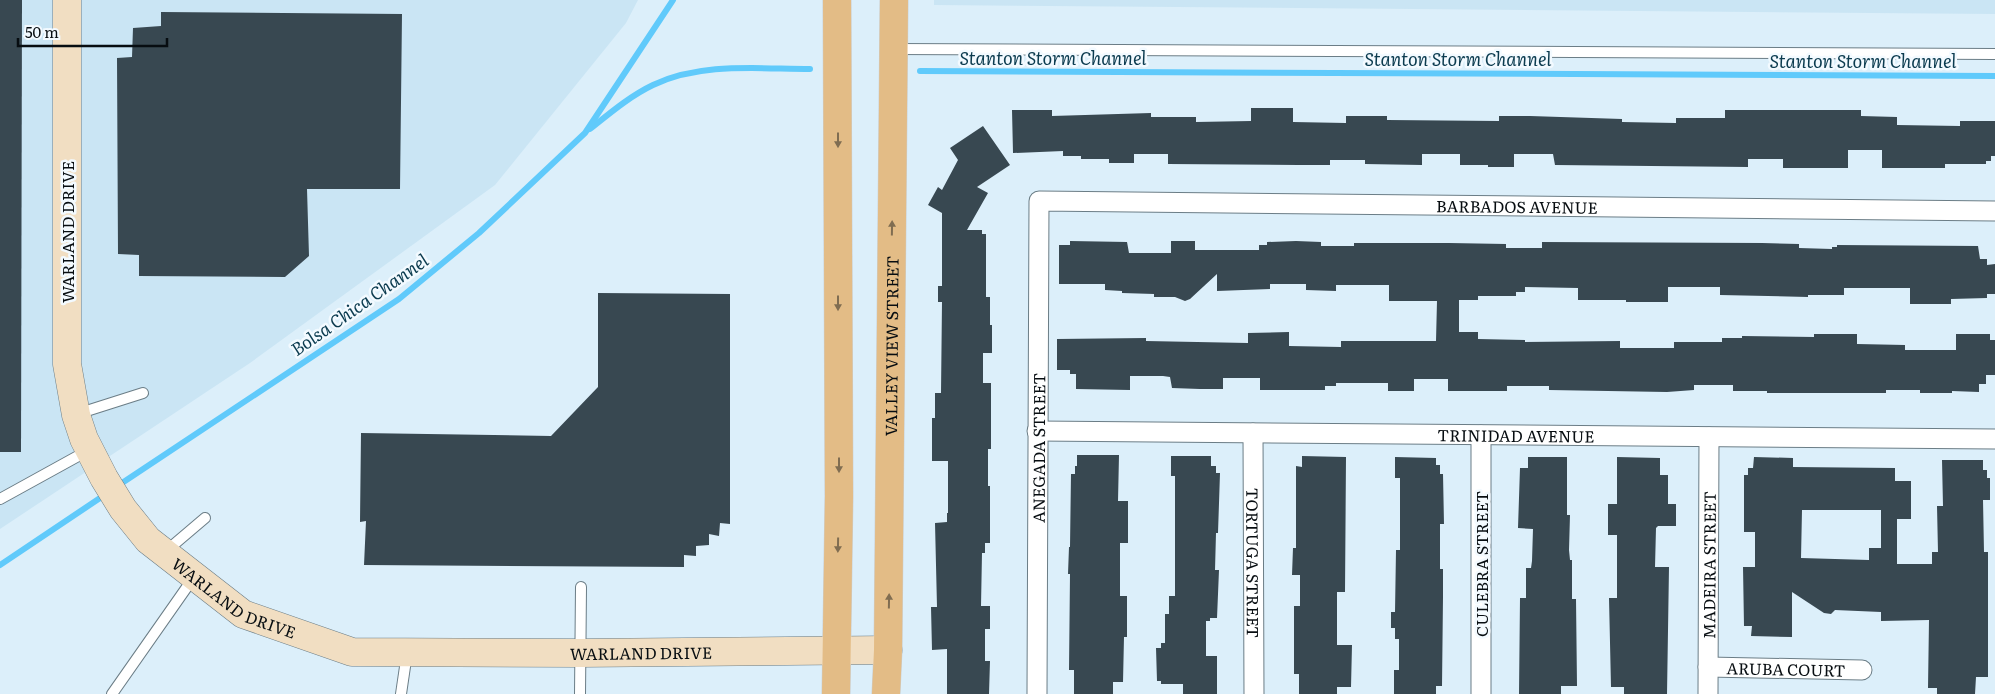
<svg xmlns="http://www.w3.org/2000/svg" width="1995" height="694" viewBox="0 0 1995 694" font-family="Literata,serif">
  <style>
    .built { fill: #cae5f4 }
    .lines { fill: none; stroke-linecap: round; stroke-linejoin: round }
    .stream { stroke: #60cafb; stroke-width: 6 }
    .building { fill: #384851; fill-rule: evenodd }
    .lane-casing { stroke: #6b7d86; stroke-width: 12 }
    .street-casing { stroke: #6b7d86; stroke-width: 21 }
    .secondary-casing { stroke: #6b7d86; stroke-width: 29 }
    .primary-casing { stroke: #cdcfcf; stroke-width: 29 }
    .lane { stroke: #fff; stroke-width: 10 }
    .street { stroke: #fff; stroke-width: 19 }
    .secondary { stroke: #f1dec2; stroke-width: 28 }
    .primary { stroke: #e3bc86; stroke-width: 28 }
    .oneway { fill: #806d51 }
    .labels { text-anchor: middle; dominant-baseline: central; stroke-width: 5; stroke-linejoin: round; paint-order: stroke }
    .street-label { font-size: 16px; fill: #070d11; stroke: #f3faff }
    .water-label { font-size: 18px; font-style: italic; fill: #0b3b4f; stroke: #f3faff }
  </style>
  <rect width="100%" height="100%" fill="#dceffa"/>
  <g class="built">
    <polygon points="0,0 638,0 626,23 495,185 250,363 0,529"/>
    <polygon points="934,0 1995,0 1995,14 934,5"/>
  </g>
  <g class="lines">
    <g class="stream">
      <polyline points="920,71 1995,76"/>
      <path d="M590,129C610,113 630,96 653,85C701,62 759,69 810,69"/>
      <polyline points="116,487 399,299 479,233 585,133 673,0"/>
      <polyline points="0,565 106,494"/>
    </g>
  </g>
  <g class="building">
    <polygon points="0,0 22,0 21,452 0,452"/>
    <polygon points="161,12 402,14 400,189 307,189 309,256 285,277 139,276 139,255 118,254 117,58 132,57 133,28 161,26"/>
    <polygon points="1251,108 1293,108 1293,122 1346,123 1346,116 1387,116 1387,120 1499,121 1499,116 1530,116 1622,119 1622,122 1676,123 1676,118 1725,118 1725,110 1861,110 1861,116 1897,117 1897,125 1960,126 1960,121 1995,121 1995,156 1991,156 1991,161 1986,161 1986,164 1945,164 1945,168 1882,168 1882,150 1848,150 1848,168 1783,168 1783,159 1748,159 1748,167 1555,165 1553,154 1514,154 1514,167 1488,167 1488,165 1460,165 1460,154 1422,154 1422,165 1365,164 1365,160 1330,160 1330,165 1299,165 1168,164 1168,154 1134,154 1134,163 1109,163 1109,159 1081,159 1081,156 1063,156 1063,151 1013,153 1012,110 1052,110 1052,116 1151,113 1151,117 1196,117 1196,122 1251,121"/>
    <polygon points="983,126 1010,165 977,187 988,193 967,230 982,230 982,234 986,234 986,297 990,297 990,325 992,325 992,353 983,353 983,383 991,383 991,449 988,449 988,486 990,486 990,543 985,543 985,553 982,553 981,606 990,606 990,629 985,629 985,661 990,661 989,694 947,694 947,649 932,650 931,607 937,607 935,523 947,522 947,513 948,513 948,461 932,461 932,418 935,418 935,393 941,393 942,302 938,302 938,286 942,286 942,213 928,205 938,187 942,190 958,160 950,148"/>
    <polygon points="1070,241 1127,242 1129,253 1171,253 1171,241 1195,241 1195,250 1259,250 1259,245 1267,245 1267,242 1296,241 1321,242 1321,246 1354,246 1354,243 1449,243 1506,244 1506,248 1542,248 1542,242 1762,243 1799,244 1799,248 1832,249 1832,247 1837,247 1837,245 1978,246 1980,259 1987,259 1987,265 1995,264 1995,294 1987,294 1987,298 1951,299 1951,304 1910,304 1910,288 1844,288 1844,295 1808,295 1808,297 1720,295 1720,287 1668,287 1668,302 1626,302 1626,300 1578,300 1578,288 1525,287 1525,292 1516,292 1516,296 1478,296 1478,300 1459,300 1459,332 1478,332 1478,339 1525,340 1525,342 1620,341 1620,348 1674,348 1674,342 1722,342 1722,338 1742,338 1742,336 1814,337 1814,334 1857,334 1857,344 1905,345 1905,350 1956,350 1956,334 1990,334 1990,340 1995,340 1995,375 1986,375 1986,384 1979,384 1979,392 1952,391 1952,393 1920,393 1920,390 1886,390 1886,393 1767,393 1767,391 1733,391 1733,385 1694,385 1694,390 1667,392 1549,390 1549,386 1507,386 1507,391 1448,391 1448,379 1414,379 1414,391 1388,391 1388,383 1336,383 1336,386 1325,386 1325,390 1260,390 1260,378 1223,378 1223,389 1200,389 1172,388 1170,377 1163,376 1130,376 1130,390 1076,389 1076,374 1070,374 1070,370 1057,370 1057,339 1146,338 1146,341 1248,343 1248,333 1289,332 1289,346 1341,347 1341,341 1436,341 1437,301 1389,301 1389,285 1336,285 1336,291 1306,290 1306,284 1270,284 1270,289 1217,291 1217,274 1190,299 1185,301 1175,297 1154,297 1154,294 1122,293 1122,291 1105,290 1105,284 1059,284 1059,245 1070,245"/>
    <polygon points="598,293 730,294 730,524 720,523 719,536 709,534 709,545 696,546 696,556 684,555 684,567 364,565 366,521 360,522 361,433 551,436 598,387"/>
    <polygon points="1077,455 1119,455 1118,501 1128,501 1128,543 1120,543 1120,596 1127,596 1127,637 1124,637 1123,682 1113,682 1113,694 1074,694 1074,670 1069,670 1070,574 1068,574 1069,547 1070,547 1071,474 1075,474 1075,466 1077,466"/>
    <polygon points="1171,456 1211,456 1211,466 1216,466 1216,473 1220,473 1218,533 1216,533 1215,570 1219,570 1217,618 1210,618 1210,621 1206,621 1206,656 1217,656 1217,694 1183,694 1183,684 1161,684 1161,681 1157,681 1156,648 1161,648 1161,643 1165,643 1165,614 1169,614 1169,596 1175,596 1175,476 1171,476"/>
    <polygon points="1302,456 1346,457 1345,592 1337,592 1337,645 1352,645 1351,687 1337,687 1337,694 1299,694 1299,674 1294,674 1294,606 1300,606 1300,575 1292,575 1293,548 1296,548 1296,466 1302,467"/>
    <polygon points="1395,457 1436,458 1436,465 1440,465 1440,474 1443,474 1444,524 1440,524 1440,569 1443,569 1443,597 1442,686 1436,686 1436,694 1394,694 1394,670 1399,670 1399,639 1395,639 1395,628 1391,628 1391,612 1395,612 1396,550 1400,550 1400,478 1395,478"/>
    <polygon points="1528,457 1567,457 1567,515 1570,515 1569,550 1570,560 1572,560 1572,599 1576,599 1577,686 1561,686 1561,694 1519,694 1520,598 1526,598 1526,568 1531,568 1532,561 1533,529 1518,528 1520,468 1528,468"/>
    <polygon points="1617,457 1660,458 1660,475 1668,475 1668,504 1676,504 1676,526 1658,526 1656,528 1655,567 1669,567 1667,694 1624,694 1624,687 1611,687 1609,598 1617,598 1617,535 1608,535 1608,504 1617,504"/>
    <path d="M1754,457L1793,458V467L1895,468V481H1911V519H1897V564H1932V552H1938L1937,506H1943L1942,460H1983V470H1987V478H1990V500H1983L1984,552H1988V677H1976L1975,694H1937V688H1928L1929,620L1881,621V612L1835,610L1831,614L1824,613L1792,592V637L1751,636L1752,626H1744L1743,567H1755V532H1744V475H1748V468H1753ZM1802,510H1881V548H1869V560L1801,558Z"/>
  </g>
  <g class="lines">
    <g class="lane-casing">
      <g id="lane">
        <polyline points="894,49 1995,54"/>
        <polyline points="77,414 143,393"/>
        <polyline points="0,499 89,450"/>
        <polyline points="165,552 205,518"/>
        <polyline points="112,694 194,577"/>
        <polyline points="401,694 407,653"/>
        <polyline points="580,694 581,587"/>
      </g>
    </g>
    <g class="street-casing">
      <g id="street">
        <path id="s1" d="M1037,431L1995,439"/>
        <path id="s2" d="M1253,433L1254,694"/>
        <polyline points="1481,435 1481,694"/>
        <path id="s3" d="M1708,667L1862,670"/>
        <path id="s4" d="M1037,694L1039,201L1995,211"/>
        <path id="s5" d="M1708,694L1709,437"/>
      </g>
    </g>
    <g class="secondary-casing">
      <g id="secondary">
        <path id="s6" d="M67,0V364L76,415L84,439L104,478L123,509L148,540L243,614L352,652L580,653L888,650"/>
      </g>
    </g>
    <g class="primary-casing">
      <g id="primary">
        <polyline points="836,694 839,496 837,0"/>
        <path id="s7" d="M886,694L888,650L894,0"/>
      </g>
    </g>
    <use href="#lane" class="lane"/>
    <use href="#street" class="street"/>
    <use href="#secondary" class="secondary"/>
    <use href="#primary" class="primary"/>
  </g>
  <defs><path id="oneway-solid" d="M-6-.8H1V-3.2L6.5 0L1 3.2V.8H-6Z" transform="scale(1.25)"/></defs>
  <g class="oneway">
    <use href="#oneway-solid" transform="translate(838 140) rotate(90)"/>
    <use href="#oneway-solid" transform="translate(892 228) rotate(-89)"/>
    <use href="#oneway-solid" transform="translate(838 303) rotate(90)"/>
    <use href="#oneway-solid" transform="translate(839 465) rotate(90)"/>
    <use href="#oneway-solid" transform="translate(838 545) rotate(91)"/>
    <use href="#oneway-solid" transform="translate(889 601) rotate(-89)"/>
  </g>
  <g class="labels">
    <g class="street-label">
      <text stroke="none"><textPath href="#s4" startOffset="971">BARBADOS AVENUE</textPath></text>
      <text transform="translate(67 232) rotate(-90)">WARLAND DRIVE</text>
      <text stroke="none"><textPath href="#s7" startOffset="348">VALLEY VIEW STREET</textPath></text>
      <text stroke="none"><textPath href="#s1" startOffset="479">TRINIDAD AVENUE</textPath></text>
      <text stroke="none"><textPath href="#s4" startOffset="246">ANEGADA STREET</textPath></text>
      <text stroke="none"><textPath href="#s2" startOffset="130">TORTUGA STREET</textPath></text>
      <text transform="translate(1481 564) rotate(-90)">CULEBRA STREET</text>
      <text stroke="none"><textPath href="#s5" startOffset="129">MADEIRA STREET</textPath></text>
      <text stroke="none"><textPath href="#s6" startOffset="666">WARLAND DRIVE</textPath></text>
      <text stroke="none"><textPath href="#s6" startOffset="1086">WARLAND DRIVE</textPath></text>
      <text stroke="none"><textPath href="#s3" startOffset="78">ARUBA COURT</textPath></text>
    </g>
    <g class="water-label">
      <text x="1053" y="57">Stanton Storm Channel</text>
      <text x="1458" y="58">Stanton Storm Channel</text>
      <text x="1863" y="60">Stanton Storm Channel</text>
      <text transform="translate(359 304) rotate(-35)">Bolsa Chica Channel</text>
    </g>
  </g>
  <path d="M18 38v8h149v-8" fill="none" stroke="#070d11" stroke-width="2.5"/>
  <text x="25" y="38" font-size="15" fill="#070d11" stroke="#f3faff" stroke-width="4" paint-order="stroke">50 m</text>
</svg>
